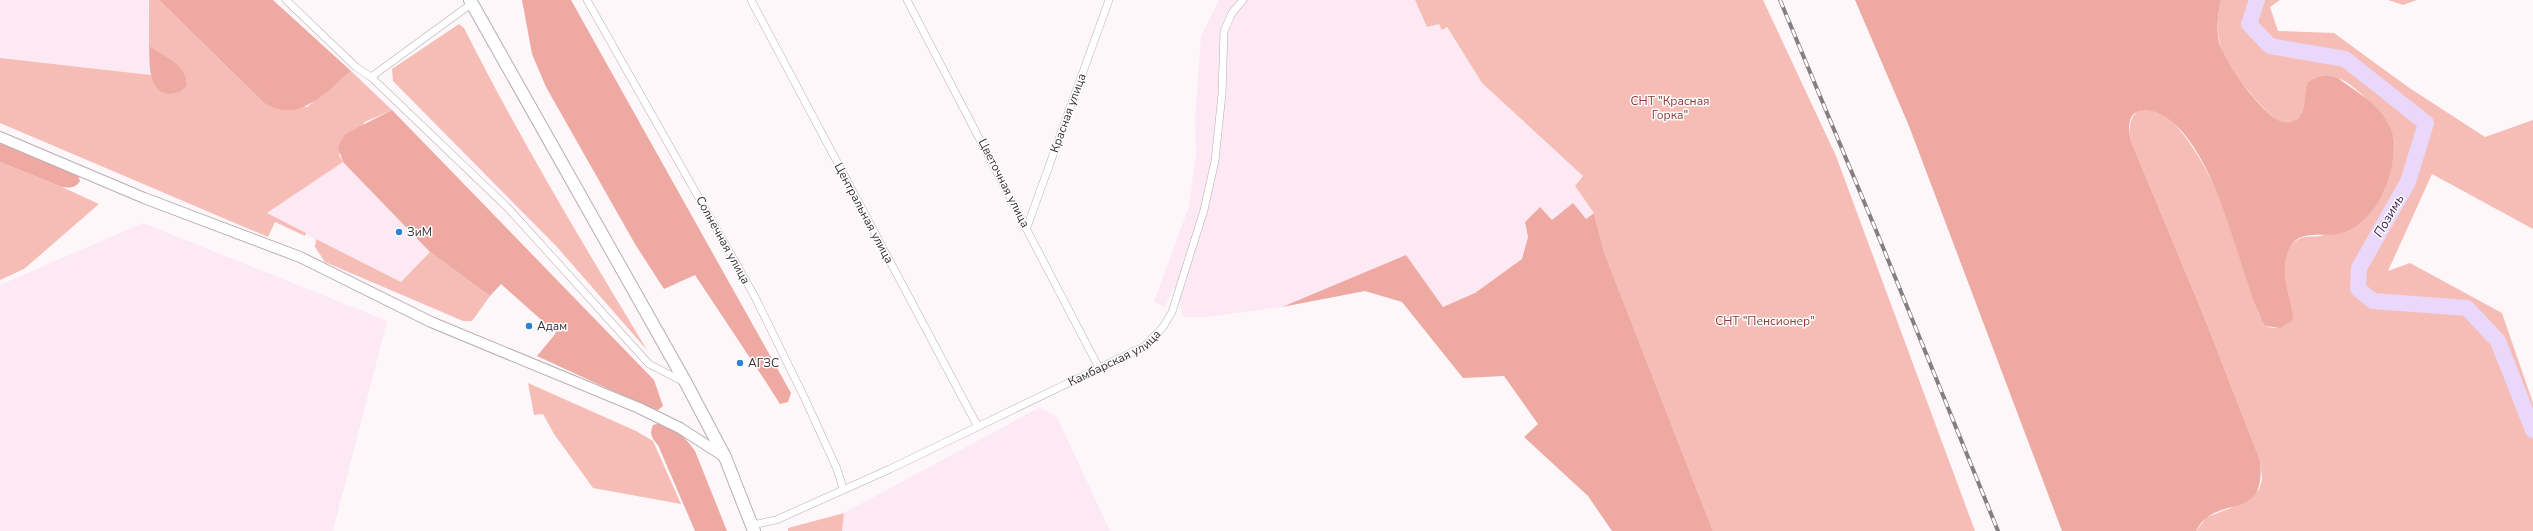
<svg xmlns="http://www.w3.org/2000/svg" width="2533" height="531" viewBox="0 0 2533 531" font-family="'Nunito Sans',sans-serif">
  <style>
    .built { fill: #fce9f3 }
    .green { fill: #f6bdb7 }
    .forest { fill: #eea9a3 }
    .lines { fill: none; stroke-linecap: round; stroke-linejoin: round }
    .river { stroke: #e9d8fa; stroke-width: 16 }
    .street-casing { stroke: #b8adb2; stroke-width: 8 }
    .secondary-casing { stroke: #b8adb2; stroke-width: 12 }
    .primary-casing { stroke: #b8adb2; stroke-width: 14 }
    .street { stroke: #fff; stroke-width: 7 }
    .secondary { stroke: #fff; stroke-width: 10 }
    .primary { stroke: #fff; stroke-width: 12 }
    .rail-casing { stroke: #847e80; stroke-width: 4 }
    .rail { stroke: #fff; stroke-width: 2.5; stroke-dasharray: 8; stroke-linecap: butt }
    .poi-dot { fill: #2d83d1; stroke: #fff; stroke-width: 1.5 }
    .labels { text-anchor: middle; dominant-baseline: central; stroke-width: 3; stroke-linejoin: round; paint-order: stroke }
    .park-label { font-size: 12px; fill: #8b3936; stroke: #fff }
    .street-label { font-size: 12px; fill: #353032; stroke: #fff }
    .poi-label { font-size: 12px; fill: #353032; stroke: #fff; text-anchor: start }
    .water-label { font-size: 13px; font-style: italic; fill: #3b1555; stroke: #fff }
  </style>
  <rect width="100%" height="100%" fill="#fef7fa"/>
  <g class="built">
    <polygon points="0,0 148,0 151,75 0,58"/>
    <polygon points="1219,0 1415,0 1427,27 1436,23 1446,27 1482,83 1583,176 1575,186 1594,213 1586,219 1552,220 1540,207 1525,222 1528,237 1522,259 1475,293 1443,307 1406,255 1282,307 1207,317 1184,317 1174,287 1165,307 1154,302 1189,206 1196,154 1195,118 1201,36"/>
    <polygon points="343,162 430,252 401,282 266,214"/>
    <polygon points="143,223 387,321 333,531 0,531 0,285"/>
    <polygon points="1040,407 1057,417 1110,531 842,531 844,513"/>
  </g>
  <g class="green">
    <path d="M149,0H159L263,102L307,107L351,71L392,110L365,122L339,155L343,162L267,213L306,233L305,236L275,222L268,237L0,123V58L151,75C157,92 172,101 187,86C188,66 164,55 149,46Z"/>
    <polygon points="1415,0 1763,0 1836,156 1975,531 1713,531 1604,252 1594,213 1575,186 1583,176 1482,83 1447,27 1442,30 1439,24 1427,27"/>
    <path d="M2221,0H2280L2270,7L2278,31L2334,33L2408,87L2485,137L2533,120V229L2432,174L2388,271L2410,263L2502,313L2533,403V531H2196L2207,517L2231,508L2259,490L2262,479L2260,460L2203,314L2131,141C2125,112 2142,100 2167,118C2177,125 2184,135 2191,145C2225,194 2240,259 2259,315L2265,326C2279,331 2286,326 2293,314C2289,293 2273,250 2301,238C2308,235 2318,238 2324,235C2345,222 2364,206 2384,192C2388,177 2396,156 2394,140C2392,121 2355,84 2338,78C2328,74 2317,76 2308,82C2306,92 2306,109 2299,117C2295,121 2288,123 2282,122C2267,118 2228,67 2222,51C2216,33 2217,18 2221,0Z"/>
    <polygon points="2388,0 2417,0 2403,5"/>
    <path d="M459,24L464,28C520,139 583,244 647,350L557,247L393,81L392,69Z"/>
    <polygon points="0,162 62,187 99,204 24,269 0,280"/>
    <polygon points="316,239 401,282 430,252 490,296 472,321 463,321 325,262 315,247"/>
    <polygon points="528,383 636,431 653,441 681,504 593,488 554,434 543,414 534,415"/>
    <polygon points="844,513 842,531 788,531 788,528"/>
  </g>
  <g class="forest">
    <path d="M159,0H273L351,71C325,92 299,126 263,102Z"/>
    <polygon points="522,0 571,0 791,393 788,402 780,404 766,382 695,275 664,289 635,244 546,87 532,54"/>
    <path d="M1855,0H2221C2218,14 2216,28 2219,42C2224,61 2263,117 2283,122C2287,123 2293,121 2297,119C2307,111 2304,92 2308,82C2318,75 2327,74 2338,78C2352,89 2372,100 2382,114C2387,121 2394,133 2394,142C2395,176 2378,219 2345,232C2329,239 2305,229 2293,243C2277,263 2289,292 2293,314L2292,321L2280,328L2265,326L2262,321C2237,267 2216,140 2158,113C2151,110 2142,108 2135,113C2127,119 2129,132 2131,141L2203,314L2260,460C2267,526 2217,491 2196,531H2062L1909,126Z"/>
    <path d="M149,46C165,56 188,65 187,86C182,91 177,94 170,94C147,93 150,62 149,46Z"/>
    <polygon points="392,110 654,380 663,406 658,410 652,409 537,356 556,333 501,284 490,296 430,252 343,162 338,147 345,134"/>
    <path d="M0,140L78,175L80,181C75,188 71,188 62,187L0,162Z"/>
    <polygon points="1573,203 1586,219 1594,213 1604,252 1713,531 1612,531 1588,496 1524,437 1538,424 1504,376 1463,378 1402,302 1365,291 1282,307 1406,255 1443,307 1475,293 1522,259 1528,237 1525,222 1540,207 1552,220"/>
    <path d="M661,423C675,428 686,438 695,451L727,531H695L658,445C652,438 649,434 653,425Z"/>
  </g>
  <g class="lines">
    <polyline class="river" points="2257,0 2249,24 2270,46 2345,59 2426,123 2408,182 2359,268 2358,289 2373,301 2467,308 2498,341 2533,430"/>
    <g class="street-casing">
      <g id="street">
        <polyline points="286,0 356,67 371,77 508,208 649,364 684,382"/>
        <polyline points="587,0 755,297 806,401 837,469 843,488"/>
        <polyline points="751,0 977,425"/>
        <polyline points="907,0 1099,368"/>
        <polyline points="371,77 471,4"/>
        <polyline points="1027,227 1109,0"/>
        <path id="s1" d="M752,525L776,520L890,469L1145,346L1163,327L1172,312L1204,210L1215,161L1222,94L1224,31L1232,13L1243,0"/>
      </g>
    </g>
    <g class="secondary-casing">
      <polyline id="secondary" points="0,137 144,198 300,257 431,322 639,408 680,428 725,457"/>
    </g>
    <g class="primary-casing">
      <polyline id="primary" points="470,0 686,383 725,457 754,531"/>
    </g>
    <use href="#street" class="street"/>
    <use href="#secondary" class="secondary"/>
    <use href="#primary" class="primary"/>
    <g class="rail-casing">
      <polyline id="rail" points="1780,0 1880,240 1998,531"/>
    </g>
    <use href="#rail" class="rail"/>
  </g>
  <g class="poi-dot">
    <circle cx="399" cy="232" r="4"/>
    <circle cx="529" cy="326" r="4"/>
    <circle cx="740" cy="363" r="4"/>
  </g>
  <g class="labels">
    <g class="park-label">
      <text x="1670" y="101">СНТ "Красная<tspan x="1670" dy="14">Горка"</tspan></text>
      <text x="1765" y="321">СНТ "Пенсионер"</text>
    </g>
    <g class="street-label">
      <text transform="translate(1068 113) rotate(-70)">Красная улица</text>
      <text transform="translate(1004 183) rotate(63)">Цветочная улица</text>
      <text transform="translate(864 213) rotate(62)">Центральная улица</text>
      <text transform="translate(723 240) rotate(61)">Солнечная улица</text>
      <text stroke="none"><textPath href="#s1" startOffset="400">Камбарская улица</textPath></text>
    </g>
    <g class="poi-label">
      <text x="407" y="232">ЗиМ</text>
      <text x="537" y="326">Адам</text>
      <text x="748" y="363">АГЗС</text>
    </g>
    <g class="water-label">
      <text transform="translate(2389 216) rotate(-60)">Позимь</text>
    </g>
  </g>
</svg>
